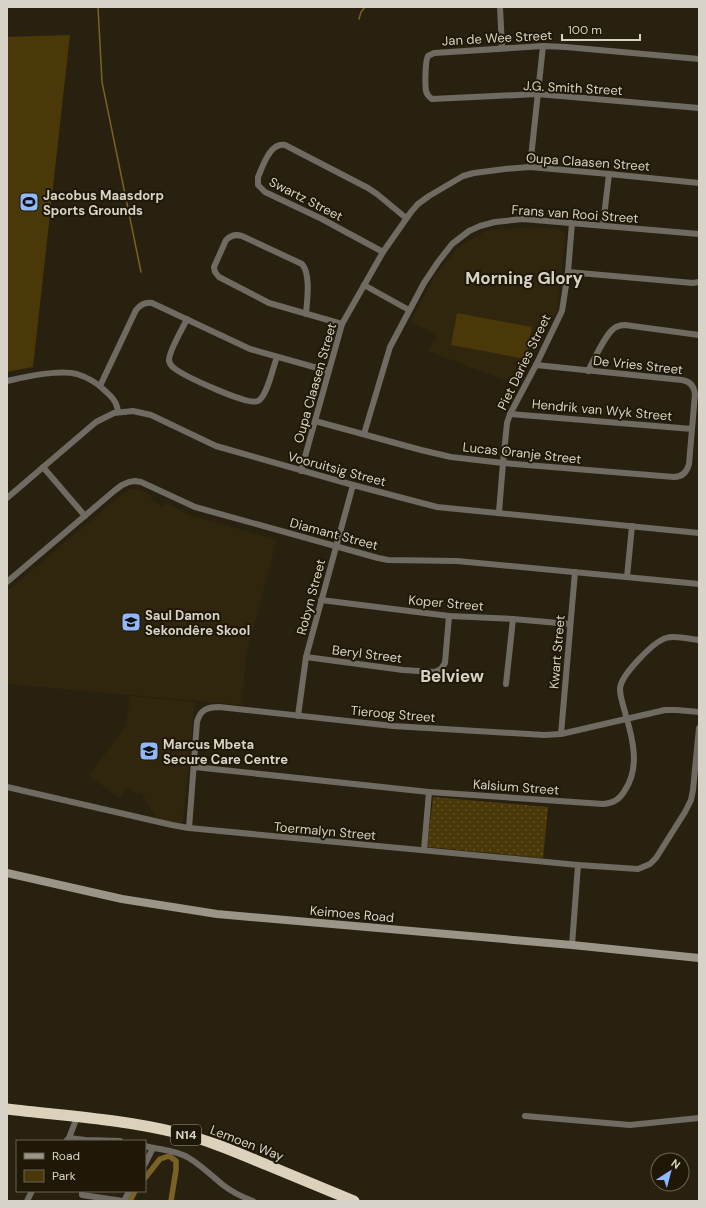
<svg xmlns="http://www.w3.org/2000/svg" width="706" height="1208" viewBox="0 0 706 1208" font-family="'DM Sans',sans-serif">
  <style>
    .built { fill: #30260e }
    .green { fill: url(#green-dots) }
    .pitch { fill: #4a3808 }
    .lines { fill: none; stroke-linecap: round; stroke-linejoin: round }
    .stream { stroke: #7a6124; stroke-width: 1.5 }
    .canal { stroke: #7a6124; stroke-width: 5.5 }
    .street { stroke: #6f6b62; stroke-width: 6 }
    .secondary { stroke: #9b9587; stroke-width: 8 }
    .highway { stroke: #dcd2bc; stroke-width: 11 }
    .labels { text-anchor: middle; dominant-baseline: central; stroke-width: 4; stroke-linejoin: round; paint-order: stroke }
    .shield { fill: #1f1807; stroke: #a09b8e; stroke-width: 1 }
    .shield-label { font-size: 12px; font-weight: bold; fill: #d8d3c8 }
    .street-label { font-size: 13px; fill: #d8d3c8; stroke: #1f1807 }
    .poi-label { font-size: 13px; font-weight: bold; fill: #d8d3c8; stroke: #1f1807; text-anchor: start }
    .district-label { font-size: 17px; font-weight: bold; fill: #d8d3c8; stroke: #1f1807 }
  </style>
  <defs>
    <pattern id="green-dots" width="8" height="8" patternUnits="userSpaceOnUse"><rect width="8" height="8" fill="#4a3808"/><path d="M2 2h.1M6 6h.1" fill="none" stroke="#63542a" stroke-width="1.8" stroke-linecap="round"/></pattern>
  </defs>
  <rect width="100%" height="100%" fill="#292110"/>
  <g class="built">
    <polygon points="535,227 560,229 564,232 565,237 557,311 519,383 517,385 428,351 437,336 411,321 435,276 457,248 487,230"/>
    <polygon points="138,489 151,495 152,501 164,507 166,503 189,515 277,540 246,654 242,705 7,684 7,591 127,490"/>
    <polygon points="130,696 195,702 183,821 177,825 157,819 141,792 138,795 127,788 120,798 89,776 126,725"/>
  </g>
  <polygon class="green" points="433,797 548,807 543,858 427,847"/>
  <g class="pitch">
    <polygon points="70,35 33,367 7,372 7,37"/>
    <polygon points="457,313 532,327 526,359 451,345"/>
  </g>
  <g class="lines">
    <g class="stream">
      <polyline points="98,7 102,82 141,272"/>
      <polyline points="359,19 361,12 365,7"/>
    </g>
    <g class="canal">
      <polyline points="145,1178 160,1159 169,1156 176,1161 176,1170 171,1201"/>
      <polyline points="130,1201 135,1191"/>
    </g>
    <g class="street">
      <polyline points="500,7 502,48"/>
      <path d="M699,59L566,47L543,46L434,53L428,56C425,61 425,85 426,91C427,95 429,97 432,99L537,94L699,108"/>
      <polyline points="530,167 543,46"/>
      <polyline points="603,225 609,174"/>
      <path d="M383,252L322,219L265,192L258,185V177C263,166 270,142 285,145L368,188L377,194L406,218"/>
      <polyline points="568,272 693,283 699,282"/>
      <polyline points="364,285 409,310"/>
      <path d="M306,314C307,301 311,274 302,264L242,236C236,234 231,235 226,240L214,267L215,272L219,277L269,303L342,324"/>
      <path d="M187,319C183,328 168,352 169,361C170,364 171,366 174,368C184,376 248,406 258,401C267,397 273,367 277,357"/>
      <path d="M588,371C594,360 606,332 616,327C618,326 622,325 625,325L699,335"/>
      <path d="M7,381C25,377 59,369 77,374C86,377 97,383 103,389C111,396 117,401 118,412"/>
      <path d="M100,386L136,310C140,305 145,302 152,303L250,349L328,371"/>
      <polyline points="510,414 692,429"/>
      <path d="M315,421L421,450L451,457L503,463L674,477C683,477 687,472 689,464L695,394C694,386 690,381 682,380L536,365"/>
      <polyline points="364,434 390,347 424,283 438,262 452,244 469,231 480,226 495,222 523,219 699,234"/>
      <polyline points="43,467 85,516"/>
      <polyline points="301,471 342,324 383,252 411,212 418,204 429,196 463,176 474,173 505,169 530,167 609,174 699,183"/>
      <polyline points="7,498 96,422 114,413 133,411 151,415 216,446 353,485 437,507 699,533"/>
      <polyline points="499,512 503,463 507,423 510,414 536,365 562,311 568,272 572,223"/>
      <polyline points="627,577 632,526"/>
      <polyline points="7,582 114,491 122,485 129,482 135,481 141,482 195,507 378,558 388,560 457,561 699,584"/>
      <polyline points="321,600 449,616 513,619 570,624"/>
      <polyline points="306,657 403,670 435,672 441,669 445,663 449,616"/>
      <polyline points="506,684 513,619"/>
      <polyline points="298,716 306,657 353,485"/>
      <polyline points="561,734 575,572"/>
      <path d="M194,767L429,792L603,804C614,803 620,799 625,790C640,768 633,739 626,716C624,707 620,698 620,689C620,676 653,642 666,638C675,635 689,639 699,640"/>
      <polyline points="7,787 172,825 189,828 578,865 638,869 650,864 656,858 685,812 691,800 693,790 699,728"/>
      <path d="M189,828L197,722C200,710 207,707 219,707L393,726L544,735L561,734L665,710H677L699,712"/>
      <polyline points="424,850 429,792"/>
      <polyline points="572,945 578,865"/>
      <polyline points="525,1116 630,1125 699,1118"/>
      <polyline points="69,1138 85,1140 120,1141"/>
      <polyline points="66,1141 69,1138 77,1117"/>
      <path d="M145,1146C160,1150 176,1150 189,1158C202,1166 212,1176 223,1185C232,1192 242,1197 253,1201"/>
      <polyline points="145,1164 153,1148"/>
      <polyline points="82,1191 82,1195 123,1201"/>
      <polyline points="27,1201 32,1191"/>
      <polyline points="124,1201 129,1191"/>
    </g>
    <polyline class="secondary" points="7,873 122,899 217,914 572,945 699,958"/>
    <path class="highway" d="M7,1109C64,1116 122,1119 178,1133C209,1140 238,1153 267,1165C296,1177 325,1189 354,1201"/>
  </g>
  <defs>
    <g id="stadium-square" transform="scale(1)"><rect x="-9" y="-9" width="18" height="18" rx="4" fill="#8fb8fd" stroke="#1f1807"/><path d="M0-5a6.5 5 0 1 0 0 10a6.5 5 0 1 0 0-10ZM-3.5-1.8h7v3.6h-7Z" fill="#111"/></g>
    <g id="school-square" transform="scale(1)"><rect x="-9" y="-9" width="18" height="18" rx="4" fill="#8fb8fd" stroke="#1f1807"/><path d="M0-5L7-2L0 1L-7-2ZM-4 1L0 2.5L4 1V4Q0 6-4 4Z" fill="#111"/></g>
  </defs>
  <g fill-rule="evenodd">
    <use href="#stadium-square" x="29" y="202"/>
    <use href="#school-square" x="131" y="622"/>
    <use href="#school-square" x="149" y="751"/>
  </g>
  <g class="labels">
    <rect class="shield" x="171" y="1125" width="30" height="20" rx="3"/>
    <g class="shield-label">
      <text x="186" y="1135">N14</text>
    </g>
    <g class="street-label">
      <text transform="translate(497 38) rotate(-3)">Jan de Wee Street</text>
      <text transform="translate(573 88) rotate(3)">J.G. Smith Street</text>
      <text transform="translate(588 162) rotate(4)">Oupa Claasen Street</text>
      <text transform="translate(306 199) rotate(27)">Swartz Street</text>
      <text transform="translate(575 214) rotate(4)">Frans van Rooi Street</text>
      <text transform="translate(524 362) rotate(-64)">Piet Daries Street</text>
      <text transform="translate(638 365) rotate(6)">De Vries Street</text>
      <text transform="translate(315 383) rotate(-74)">Oupa Claasen Street</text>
      <text transform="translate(602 410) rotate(5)">Hendrik van Wyk Street</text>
      <text transform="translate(522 453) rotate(6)">Lucas Oranje Street</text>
      <text transform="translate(337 469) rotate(15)">Vooruitsig Street</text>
      <text transform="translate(334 534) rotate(15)">Diamant Street</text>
      <text transform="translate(311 597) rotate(-75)">Robyn Street</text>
      <text transform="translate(446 603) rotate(5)">Koper Street</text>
      <text transform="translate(557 652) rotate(-85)">Kwart Street</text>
      <text transform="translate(367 654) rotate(7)">Beryl Street</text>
      <text transform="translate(393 714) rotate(5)">Tieroog Street</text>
      <text transform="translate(516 787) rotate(4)">Kalsium Street</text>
      <text transform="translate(325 831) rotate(5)">Toermalyn Street</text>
      <text transform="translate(352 914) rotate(5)">Keimoes Road</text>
      <text transform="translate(247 1143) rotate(21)">Lemoen Way</text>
    </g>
    <g class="poi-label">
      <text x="43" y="195">Jacobus Maasdorp<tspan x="43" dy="15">Sports Grounds</tspan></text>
      <text x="145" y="615">Saul Damon<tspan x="145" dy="15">Sekondêre Skool</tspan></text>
      <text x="163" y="744">Marcus Mbeta<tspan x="163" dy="15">Secure Care Centre</tspan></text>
    </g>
    <g class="district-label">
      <text x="524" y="278">Morning Glory</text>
      <text x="452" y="676">Belview</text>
    </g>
  </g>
  <rect width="706" height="1208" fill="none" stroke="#d8d3c8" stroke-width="16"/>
  <rect x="16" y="1140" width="130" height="52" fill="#1f1807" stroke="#696354"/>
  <rect x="24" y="1153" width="20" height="6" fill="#9b9587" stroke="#696354"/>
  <text x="52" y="1160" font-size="12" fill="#d8d3c8">Road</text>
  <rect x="24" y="1170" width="20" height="12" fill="#4a3808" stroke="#696354"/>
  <text x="52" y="1180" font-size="12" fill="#d8d3c8">Park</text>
  <g transform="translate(670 1172) rotate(36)"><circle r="19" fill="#1f1807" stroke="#696354"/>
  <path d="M0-3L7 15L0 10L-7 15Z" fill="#8fb8fd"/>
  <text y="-6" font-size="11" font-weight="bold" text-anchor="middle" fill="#d8d3c8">N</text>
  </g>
  <path d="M562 34v6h78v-6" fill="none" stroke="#d8d3c8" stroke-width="2"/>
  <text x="568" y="34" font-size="12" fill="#d8d3c8" stroke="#1f1807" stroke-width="3" paint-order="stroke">100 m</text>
</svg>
